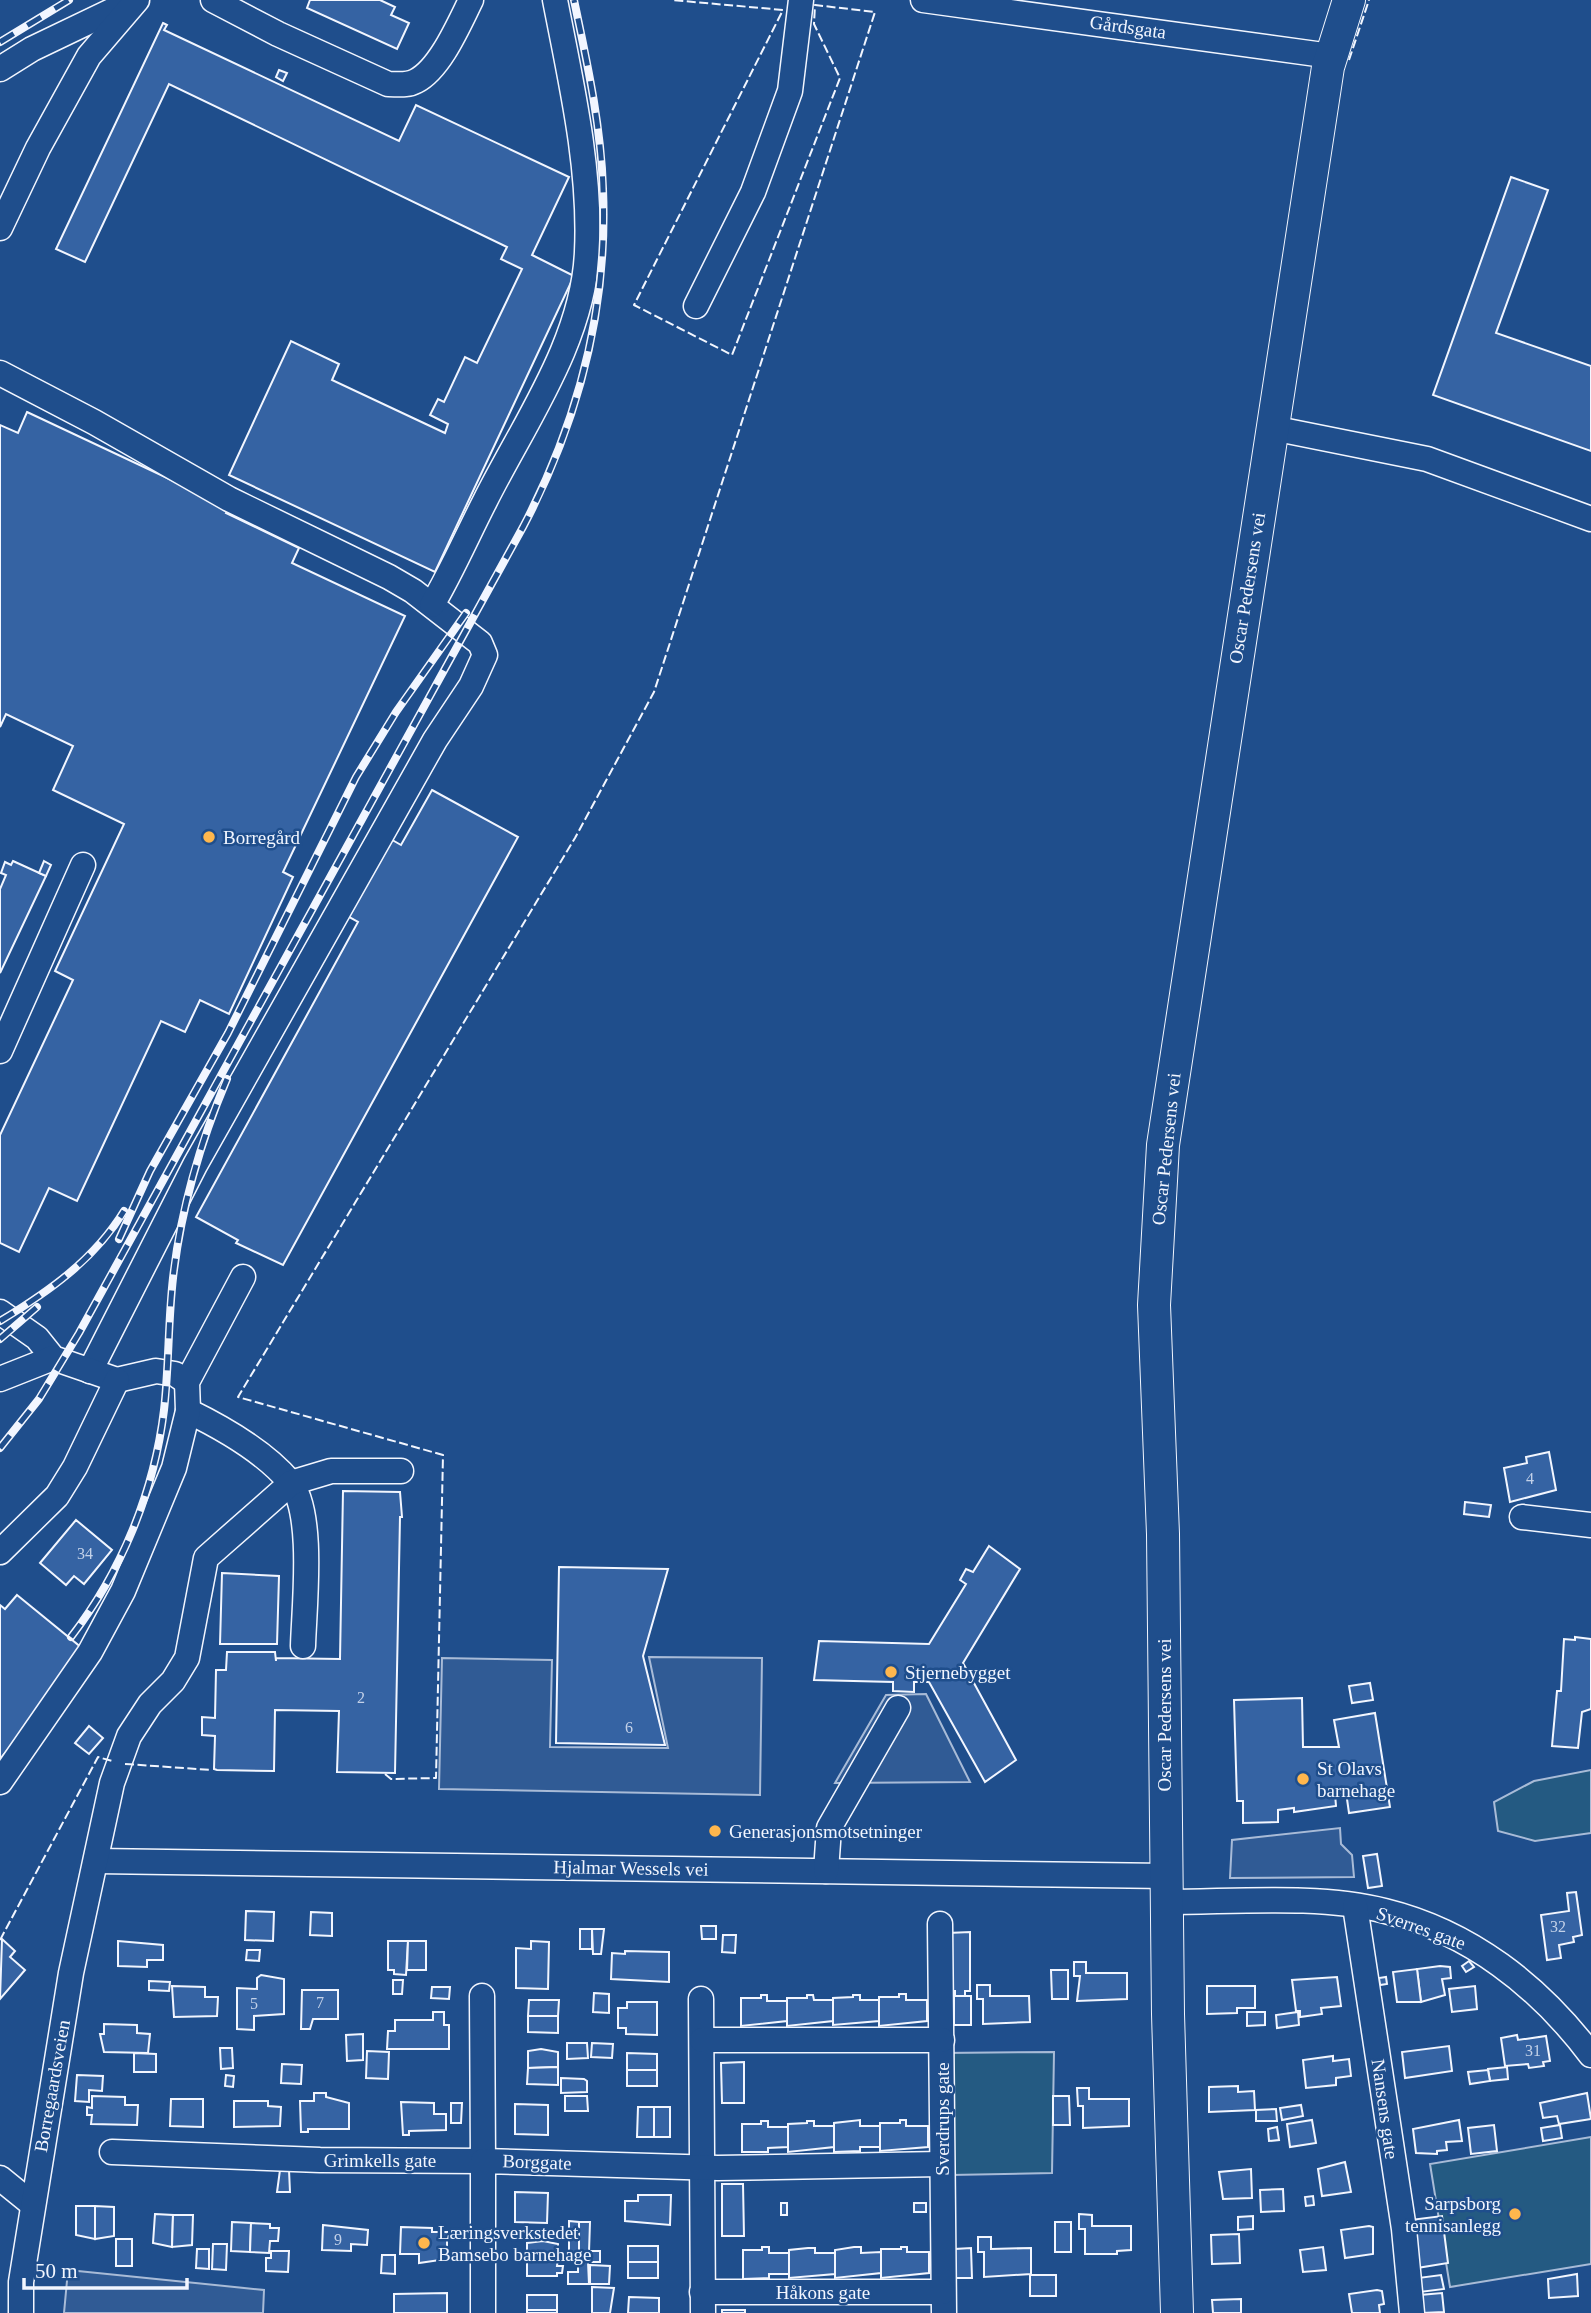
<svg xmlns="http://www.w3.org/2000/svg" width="1591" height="2313" viewBox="0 0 1591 2313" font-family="Georgia,serif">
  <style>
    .green { fill: #245a82; stroke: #a8bbd7; stroke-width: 2 }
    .parking { fill: #305b95; stroke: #a8bbd7; stroke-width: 2 }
    .building { fill: #3563a3; stroke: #f2f6ff; stroke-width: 2 }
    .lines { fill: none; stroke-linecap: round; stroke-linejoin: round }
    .minor-casing { stroke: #f2f6ff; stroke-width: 27 }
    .major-casing { stroke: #f2f6ff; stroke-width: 34 }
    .minor { stroke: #1f4e8c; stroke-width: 24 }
    .major { stroke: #1f4e8c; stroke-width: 32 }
    .rail-casing { stroke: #f2f6ff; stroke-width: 8 }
    .rail { stroke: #1f4e8c; stroke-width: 5; stroke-dasharray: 16; stroke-linecap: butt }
    .fence { stroke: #f2f6ff; stroke-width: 2; stroke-dasharray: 9 3.5; stroke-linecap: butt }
    .poi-dot { fill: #ffb74d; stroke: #1f4e8c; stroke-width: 2.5 }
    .labels { text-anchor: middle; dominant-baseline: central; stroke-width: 5; stroke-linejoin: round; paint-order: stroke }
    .number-label { font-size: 16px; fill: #c3d1e8 }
    .street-label { font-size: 19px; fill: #f2f6ff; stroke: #1f4e8c }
    .poi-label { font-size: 19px; fill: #f2f6ff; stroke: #1f4e8c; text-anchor: start }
  </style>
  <rect width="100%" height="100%" fill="#1f4e8c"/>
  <g class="green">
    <polygon points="1591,1770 1591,1833 1535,1841 1498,1831 1494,1802 1534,1781"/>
    <polygon points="1054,2052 1052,2173 951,2175 942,2053"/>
    <polygon points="1591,2137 1591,2264 1450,2287 1430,2164"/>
  </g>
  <g class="parking">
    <polygon points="649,1657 762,1658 760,1795 439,1789 442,1658 552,1660 550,1747 668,1748"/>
    <polygon points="926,1694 970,1782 835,1783 886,1695"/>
    <polygon points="1340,1828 1341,1844 1352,1855 1354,1877 1230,1878 1232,1840"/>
    <polygon points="68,2270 264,2290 263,2313 64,2313"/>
  </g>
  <g class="building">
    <polygon points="310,0 380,0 395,7 391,15 409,23 397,49 307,8"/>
    <polygon points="163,23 167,25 164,30 399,141 416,105 569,177 532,255 574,276 435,572 229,475 291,341 339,364 332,380 445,433 448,424 430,415 438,399 444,402 465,357 477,363 522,269 501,259 507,247 169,84 85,262 56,249"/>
    <polygon points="279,70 287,73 283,81 276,77"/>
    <polygon points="1511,177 1548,190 1496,333 1591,366 1591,451 1433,395"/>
    <polygon points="27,412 229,507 226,513 299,548 292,563 405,616 283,872 293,877 229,1014 200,1000 185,1032 161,1021 77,1201 49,1188 19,1252 0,1243 0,1135 73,980 55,971 124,824 53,790 73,746 6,714 0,727 0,425 18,433"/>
    <polygon points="432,790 518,837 283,1265 236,1243 238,1240 196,1217 358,922 344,914 387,837 401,845"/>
    <polygon points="13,861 46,876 0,973 0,889 6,875 1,873 5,862 11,865"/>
    <polygon points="44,861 51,865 46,876 39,873"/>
    <polygon points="1549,1452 1556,1490 1510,1502 1504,1468 1527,1463 1526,1457"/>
    <polygon points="343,1491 400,1492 402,1517 400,1517 395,1773 337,1772 339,1711 275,1710 274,1771 217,1770 214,1769 215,1736 202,1735 202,1717 215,1718 216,1670 226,1670 227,1652 275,1652 276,1661 276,1658 340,1659"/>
    <polygon points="1465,1502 1491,1505 1489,1517 1464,1514"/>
    <polygon points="76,1520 112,1550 84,1584 74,1576 66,1585 40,1563"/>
    <polygon points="989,1546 1020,1569 963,1663 1016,1760 985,1782 929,1682 914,1682 914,1692 893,1691 893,1682 814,1680 819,1641 929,1644 966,1584 960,1580 966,1569 973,1572"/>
    <polygon points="559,1567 668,1569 643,1656 665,1745 556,1743"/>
    <polygon points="222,1573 279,1576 277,1644 220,1644"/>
    <polygon points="17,1595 88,1653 0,1759 0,1605 5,1609"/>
    <polygon points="1575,1637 1591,1639 1591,1709 1582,1712 1578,1748 1552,1746 1557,1691 1561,1691 1564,1639 1575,1640"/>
    <polygon points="1370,1683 1373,1700 1352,1703 1349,1686"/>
    <polygon points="1302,1698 1303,1747 1339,1747 1334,1720 1375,1713 1390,1807 1349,1813 1346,1792 1335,1794 1336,1806 1294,1812 1294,1808 1278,1810 1278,1822 1243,1823 1243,1801 1237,1801 1234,1700"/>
    <polygon points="89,1726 103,1738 89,1754 75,1743"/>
    <polygon points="1377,1854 1382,1886 1368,1888 1363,1856"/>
    <polygon points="1576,1892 1582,1935 1573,1937 1574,1942 1559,1945 1561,1958 1547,1960 1541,1915 1569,1911 1567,1893"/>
    <polygon points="246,1911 274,1912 273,1941 245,1940"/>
    <polygon points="311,1912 332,1913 332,1936 310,1935"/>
    <polygon points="701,1926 716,1926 716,1939 702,1939"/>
    <rect x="580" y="1929" width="12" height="20"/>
    <polygon points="592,1929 604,1929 601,1954 593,1954"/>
    <polygon points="970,1932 970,1991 965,1991 965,1996 955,1996 955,1991 948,1991 948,1933"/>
    <polygon points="723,1935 736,1935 735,1953 722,1952"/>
    <polygon points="2,1939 15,1951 10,1957 25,1970 0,1999"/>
    <polygon points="118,1941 163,1945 163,1960 147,1960 147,1967 118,1966"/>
    <polygon points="388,1941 408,1941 406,1975 394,1974 394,1970 388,1970"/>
    <polygon points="408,1941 426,1941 426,1970 407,1970"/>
    <polygon points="531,1941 549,1942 548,1989 516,1988 516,1948 531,1949"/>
    <polygon points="247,1950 260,1950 259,1961 246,1960"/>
    <polygon points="625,1951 669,1952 669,1982 611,1979 612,1953 625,1954"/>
    <polygon points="1469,1961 1474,1967 1466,1972 1462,1966"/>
    <polygon points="1074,1962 1086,1962 1086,1973 1127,1973 1127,1999 1077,2001 1080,1976 1074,1976"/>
    <polygon points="1440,1966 1450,1967 1451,1978 1442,1979 1445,1995 1421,2002 1417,1969"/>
    <polygon points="1417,1969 1421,2002 1397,2002 1393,1972"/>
    <polygon points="1051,1970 1068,1970 1068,1999 1052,1999"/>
    <polygon points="261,1975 284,1979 284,2014 254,2016 254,2030 237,2029 237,1988 257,1989 257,1978"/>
    <polygon points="1337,1977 1341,2006 1321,2008 1322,2014 1300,2017 1300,2011 1296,2011 1292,1980"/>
    <polygon points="1386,1977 1387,1984 1380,1985 1379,1978"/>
    <polygon points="393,1980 403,1980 402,1994 393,1994"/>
    <polygon points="149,1981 170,1982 169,1991 149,1990"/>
    <polygon points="977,1985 990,1985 990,1996 1029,1996 1030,2022 983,2024 983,1999 977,1999"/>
    <polygon points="172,1986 205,1987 205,1997 218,1997 217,2016 174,2017"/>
    <polygon points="1207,1986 1255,1986 1255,2008 1237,2008 1237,2013 1207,2014"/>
    <polygon points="1475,1986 1477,2009 1452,2012 1449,1989"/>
    <polygon points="432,1987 450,1987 449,1999 431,1998"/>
    <polygon points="302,1990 338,1990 338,2019 313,2019 310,2029 301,2029"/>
    <polygon points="594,1993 609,1994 609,2013 593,2012"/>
    <polygon points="899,1994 906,1994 906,2000 927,2000 927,2021 879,2026 879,1997 899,1997"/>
    <polygon points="761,1995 767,1995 767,2001 787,2001 787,2021 741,2026 741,1998 761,1998"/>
    <polygon points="807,1995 813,1995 814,2000 833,2000 833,2021 787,2026 787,1998 807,1998"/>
    <polygon points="853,1995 860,1995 860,2000 879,2000 879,2021 833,2025 833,1998 853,1997"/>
    <rect x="954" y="1996" width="17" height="29"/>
    <polygon points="529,2000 559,2000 558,2016 528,2016"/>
    <polygon points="627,2002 657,2002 657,2035 626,2034 626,2028 618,2028 618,2008 627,2008"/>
    <polygon points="433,2012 444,2012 444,2025 449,2025 449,2049 387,2049 388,2031 395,2031 395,2020 433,2020"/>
    <polygon points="1247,2012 1265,2012 1265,2025 1247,2026"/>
    <polygon points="1298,2012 1299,2025 1277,2028 1276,2015"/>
    <polygon points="528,2016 558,2016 558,2033 528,2032"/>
    <polygon points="104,2024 137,2025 137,2033 150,2034 148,2053 104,2052 100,2034 104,2034"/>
    <polygon points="363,2034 363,2060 347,2061 346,2035"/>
    <polygon points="1517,2035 1518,2040 1546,2036 1550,2061 1543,2062 1544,2066 1529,2068 1528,2064 1505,2066 1501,2038"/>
    <polygon points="567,2043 587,2043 588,2058 567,2059"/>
    <polygon points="592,2043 613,2044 612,2058 591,2057"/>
    <polygon points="1449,2046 1452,2071 1405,2078 1402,2052"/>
    <polygon points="220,2048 232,2048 233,2068 221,2069"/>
    <polygon points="541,2049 558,2052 558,2067 528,2068 528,2051"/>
    <polygon points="367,2051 389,2052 388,2079 366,2078"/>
    <polygon points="134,2053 156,2054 156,2072 134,2072"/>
    <polygon points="627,2053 657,2054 657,2070 627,2070"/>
    <polygon points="1333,2056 1333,2061 1349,2059 1351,2076 1336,2078 1336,2085 1306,2088 1303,2060"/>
    <polygon points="744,2062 744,2103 722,2103 721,2063"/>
    <polygon points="282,2064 302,2065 301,2084 281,2083"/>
    <polygon points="558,2067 558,2085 527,2084 528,2068"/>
    <polygon points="1507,2067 1508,2079 1490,2081 1488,2069"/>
    <rect x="627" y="2070" width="30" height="16"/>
    <polygon points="1488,2070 1490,2081 1470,2084 1468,2072"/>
    <polygon points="77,2075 103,2076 102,2091 89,2090 89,2102 75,2101"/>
    <polygon points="226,2075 234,2076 233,2087 225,2086"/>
    <polygon points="561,2078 584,2079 587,2081 587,2092 561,2093"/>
    <polygon points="1238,2086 1238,2092 1254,2091 1255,2110 1209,2112 1209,2087"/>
    <polygon points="1077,2088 1089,2088 1089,2099 1129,2099 1129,2126 1083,2128 1083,2106 1078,2106"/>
    <polygon points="314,2093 326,2093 326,2097 349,2103 349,2129 308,2129 308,2132 301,2132 300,2101 314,2101"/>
    <polygon points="1587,2093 1591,2119 1559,2124 1557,2116 1543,2118 1540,2103"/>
    <polygon points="92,2096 125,2097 125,2105 138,2105 137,2125 91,2124 92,2115 87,2115 87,2107 92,2108"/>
    <polygon points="565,2096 587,2096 588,2111 565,2111"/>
    <polygon points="1053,2096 1069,2096 1070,2125 1053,2125"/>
    <polygon points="171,2099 203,2099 203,2127 170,2126"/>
    <polygon points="234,2101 268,2101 268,2106 281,2107 280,2126 234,2127"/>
    <polygon points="401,2102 434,2103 434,2114 446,2114 446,2130 409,2131 409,2135 403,2135"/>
    <polygon points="451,2103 462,2103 461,2123 451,2123"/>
    <polygon points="515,2104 548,2105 548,2135 515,2134"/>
    <polygon points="1301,2105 1303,2116 1282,2120 1280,2108"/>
    <polygon points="638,2107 654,2107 654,2137 637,2137"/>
    <rect x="654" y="2107" width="16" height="30"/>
    <polygon points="1276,2109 1277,2121 1256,2121 1256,2110"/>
    <polygon points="860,2120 860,2126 880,2126 880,2147 860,2147 860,2151 834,2152 834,2123"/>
    <polygon points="900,2120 906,2120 906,2126 928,2126 928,2147 880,2151 880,2123 900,2123"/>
    <polygon points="1312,2120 1316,2143 1290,2147 1287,2124"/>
    <polygon points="1459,2120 1462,2141 1446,2142 1447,2150 1437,2151 1437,2154 1416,2153 1413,2129"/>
    <polygon points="761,2121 768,2121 768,2127 788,2127 788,2147 768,2148 768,2152 742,2152 742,2124 761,2124"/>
    <polygon points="807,2121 814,2121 814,2126 834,2126 834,2147 788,2152 788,2124 807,2123"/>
    <polygon points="1494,2125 1497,2151 1471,2154 1468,2128"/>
    <polygon points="1560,2125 1562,2138 1543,2141 1541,2128"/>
    <polygon points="1277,2127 1279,2140 1269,2141 1268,2129"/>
    <polygon points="1345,2162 1351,2192 1322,2196 1318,2169"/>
    <polygon points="1251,2169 1252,2198 1223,2199 1219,2172"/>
    <polygon points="280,2170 289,2170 290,2192 277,2192"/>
    <polygon points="722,2184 743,2184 744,2236 722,2236"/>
    <polygon points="1283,2189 1284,2211 1261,2212 1260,2190"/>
    <polygon points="515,2192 548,2193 547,2223 515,2222"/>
    <polygon points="638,2195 671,2195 670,2225 625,2221 625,2201 638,2201"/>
    <polygon points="1313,2196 1314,2205 1306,2206 1305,2197"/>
    <rect x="781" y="2203" width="6" height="12"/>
    <rect x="914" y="2203" width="12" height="9"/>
    <polygon points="76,2206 95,2206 95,2239 76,2235"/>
    <polygon points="95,2206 114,2207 114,2236 95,2239"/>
    <polygon points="155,2214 173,2215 172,2247 153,2243"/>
    <polygon points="1079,2214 1092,2215 1092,2226 1131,2226 1131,2250 1117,2251 1117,2254 1085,2254 1085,2229 1079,2229"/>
    <polygon points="173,2215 193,2215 192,2245 172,2247"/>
    <polygon points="1253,2216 1253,2229 1238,2230 1238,2217"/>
    <polygon points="1442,2216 1448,2263 1417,2268 1410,2220"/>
    <polygon points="569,2221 579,2222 579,2252 569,2252"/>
    <polygon points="232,2222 251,2223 250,2252 231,2251"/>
    <polygon points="579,2222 590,2222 589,2252 579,2252"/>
    <rect x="1055" y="2222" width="16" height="30"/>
    <polygon points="251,2223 270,2224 270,2228 279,2228 278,2241 270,2241 269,2253 250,2252"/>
    <polygon points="323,2225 368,2230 367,2245 351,2244 351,2251 322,2250"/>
    <polygon points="1369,2226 1373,2227 1373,2254 1345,2258 1341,2230"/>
    <polygon points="401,2227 432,2228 432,2232 447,2232 447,2259 419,2263 419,2254 400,2254"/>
    <polygon points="1239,2234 1240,2263 1212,2264 1211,2235"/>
    <polygon points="978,2237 991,2237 991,2249 1031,2248 1031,2274 984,2277 984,2252 978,2252"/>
    <rect x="116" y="2239" width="16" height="27"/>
    <polygon points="543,2241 558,2244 558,2258 527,2258 527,2243"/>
    <polygon points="213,2244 227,2244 226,2270 212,2269"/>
    <rect x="628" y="2246" width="30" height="16"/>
    <polygon points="762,2247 769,2247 769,2253 789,2253 789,2274 769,2274 769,2278 743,2279 743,2250 762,2250"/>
    <polygon points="854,2247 861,2247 861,2253 881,2252 881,2273 835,2278 835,2250"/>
    <polygon points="901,2247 907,2247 907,2252 929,2252 929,2273 881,2278 881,2249 901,2249"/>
    <polygon points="1323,2247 1326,2270 1303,2272 1300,2250"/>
    <polygon points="808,2248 815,2248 815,2253 835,2253 835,2274 789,2278 789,2250"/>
    <polygon points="971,2248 972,2278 955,2278 955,2249"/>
    <polygon points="197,2249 209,2249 209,2269 196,2268"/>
    <polygon points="271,2251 289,2251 288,2272 266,2271 266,2258 271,2258"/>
    <polygon points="590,2251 600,2251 600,2262 589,2262"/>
    <polygon points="382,2255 395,2255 395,2274 381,2273"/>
    <polygon points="527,2258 558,2258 557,2266 563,2266 562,2273 557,2273 557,2276 527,2276"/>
    <polygon points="578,2262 588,2262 589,2284 568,2284 568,2272 578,2272"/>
    <rect x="628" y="2262" width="30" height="16"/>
    <polygon points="590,2265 610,2266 609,2284 590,2284"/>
    <polygon points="1577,2274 1578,2296 1549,2298 1548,2279"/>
    <rect x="1030" y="2275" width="26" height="21"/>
    <polygon points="1441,2275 1444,2289 1420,2292 1418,2278"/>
    <polygon points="592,2287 614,2288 610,2313 592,2313"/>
    <polygon points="1377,2290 1382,2291 1384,2304 1379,2305 1380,2313 1352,2313 1349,2294"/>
    <polygon points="447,2293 447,2313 394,2313 394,2294"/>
    <polygon points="1442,2293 1444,2312 1422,2313 1420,2295"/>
    <rect x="527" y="2295" width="30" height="15"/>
    <polygon points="629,2297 659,2298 659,2313 628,2313"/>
    <polygon points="1241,2299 1241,2313 1213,2313 1212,2300"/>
    <rect x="527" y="2310" width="30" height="3"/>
    <rect x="722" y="2310" width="23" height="3"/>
  </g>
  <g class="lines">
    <g class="minor-casing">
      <g id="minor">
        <path d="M213,0L278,34L388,84C398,84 407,86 416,81C440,69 459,24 471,0"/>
        <polyline points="923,0 1331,56"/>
        <polyline points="0,69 32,49 130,2"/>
        <polyline points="0,228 38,148 89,56 137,0"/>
        <polyline points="696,306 753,192 790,91 801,0"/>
        <polyline points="0,373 94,422 229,499 389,577 413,591 480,643 485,655 471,686 435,740 195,1165 90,1371"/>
        <polyline points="1272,428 1427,459 1591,519"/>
        <path d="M432,605C452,571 467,536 485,501C524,423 583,342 587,252C591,168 571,82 555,0"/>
        <polyline points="0,1051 83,865"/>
        <polyline points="0,1312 37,1338 53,1358 117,1380 156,1371 175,1374 187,1382"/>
        <polyline points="0,1379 53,1358"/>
        <path d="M188,1411C223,1428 265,1452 290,1482C315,1512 304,1607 303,1646"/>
        <polyline points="1522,1517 1591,1525"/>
        <polyline points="0,1552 57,1496 75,1467 117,1380"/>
        <polyline points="0,1782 90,1652 123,1591 174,1468 188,1411 187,1382 243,1277"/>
        <polyline points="96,1861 1167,1876"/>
        <polyline points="826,1871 829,1828 898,1708"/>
        <path d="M1166,1902C1235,1902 1319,1894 1385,1911C1470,1932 1539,1986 1591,2055"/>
        <polyline points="1355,1906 1404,2229 1412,2313"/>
        <polyline points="940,1924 944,2313"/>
        <polyline points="701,1999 703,2313"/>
        <polyline points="702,2040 942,2040"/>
        <polyline points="112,2152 320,2160 483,2161 482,1996"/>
        <polyline points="0,2178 32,2204"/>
        <polyline points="702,2292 943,2292"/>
        <polyline points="21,2313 21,2282 71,1973 112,1783 129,1736 150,1704 173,1681 187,1658 206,1558 291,1483 331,1471 401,1471"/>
        <polyline points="483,2313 483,2161 718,2168 941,2164"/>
      </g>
    </g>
    <g class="major-casing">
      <polyline id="major" points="1177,2313 1168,2014 1163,1534 1154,1305 1163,1145 1328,67 1349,0"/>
    </g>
    <use href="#minor" class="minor"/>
    <use href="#major" class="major"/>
    <g class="rail-casing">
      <g id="rail">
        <polyline points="0,42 69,0"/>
        <polyline points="119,1239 150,1171 228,1033 356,777 396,712 466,613"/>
        <path d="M0,1321C48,1292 94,1260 124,1211"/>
        <polyline points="0,1339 37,1307"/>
        <path d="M0,1448L39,1399L79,1333L523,527C578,422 608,308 603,189C601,125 587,62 574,0"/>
        <path d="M71,1637C121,1572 154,1493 164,1410C169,1366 168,1322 173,1278C181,1208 200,1143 227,1079"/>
      </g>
    </g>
    <use href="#rail" class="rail"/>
    <g class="fence">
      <polyline points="1349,60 1369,0"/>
      <polyline points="125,1764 212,1770"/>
      <polyline points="385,1774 391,1779 436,1778 443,1455 238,1397 575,838 654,692 875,12 815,5 814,24 840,78 732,355 634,305 783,10 672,0"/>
      <polyline points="0,1940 98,1757 112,1761"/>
    </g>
  </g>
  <g class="poi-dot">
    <circle cx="209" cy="837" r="7"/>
    <circle cx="891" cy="1672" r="7"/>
    <circle cx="1303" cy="1779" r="7"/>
    <circle cx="715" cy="1831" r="7"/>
    <circle cx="1515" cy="2214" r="7"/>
    <circle cx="424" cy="2243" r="7"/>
  </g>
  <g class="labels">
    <g class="number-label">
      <text x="1530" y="1478">4</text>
      <text x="85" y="1553">34</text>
      <text x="361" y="1697">2</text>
      <text x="629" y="1727">6</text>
      <text x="1558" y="1926">32</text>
      <text x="320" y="2002">7</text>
      <text x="254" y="2003">5</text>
      <text x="1533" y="2050">31</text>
      <text x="338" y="2239">9</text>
    </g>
    <g class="street-label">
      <text transform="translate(1128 27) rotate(8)">Gårdsgata</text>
      <text transform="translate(1247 588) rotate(-81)">Oscar Pedersens vei</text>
      <text transform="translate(1166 1149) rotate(-84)">Oscar Pedersens vei</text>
      <text transform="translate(1164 1715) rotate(-90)">Oscar Pedersens vei</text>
      <text transform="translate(631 1868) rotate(1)">Hjalmar Wessels vei</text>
      <text transform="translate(1421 1928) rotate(20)">Sverres gate</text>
      <text transform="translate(52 2086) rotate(-80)">Borregaardsveien</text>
      <text transform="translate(1385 2109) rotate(82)">Nansens gate</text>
      <text transform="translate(942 2119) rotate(-90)">Sverdrups gate</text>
      <text x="380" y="2160">Grimkells gate</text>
      <text transform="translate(537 2162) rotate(2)">Borggate</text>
      <text x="823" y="2292">Håkons gate</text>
    </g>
    <g class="poi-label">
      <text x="223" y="837">Borregård</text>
      <text x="905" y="1672">Stjernebygget</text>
      <text x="1317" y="1768">St Olavs<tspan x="1317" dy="22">barnehage</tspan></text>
      <text x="729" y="1831">Generasjonsmotsetninger</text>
      <text x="1501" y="2203" text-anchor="end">Sarpsborg<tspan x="1501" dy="22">tennisanlegg</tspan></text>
      <text x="438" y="2232">Læringsverkstedet<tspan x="438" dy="22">Bamsebo barnehage</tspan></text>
    </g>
  </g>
  <path d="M24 2278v10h163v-10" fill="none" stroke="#f2f6ff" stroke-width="3.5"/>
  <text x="35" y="2278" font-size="21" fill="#f2f6ff" stroke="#1f4e8c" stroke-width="5" paint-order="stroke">50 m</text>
</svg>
